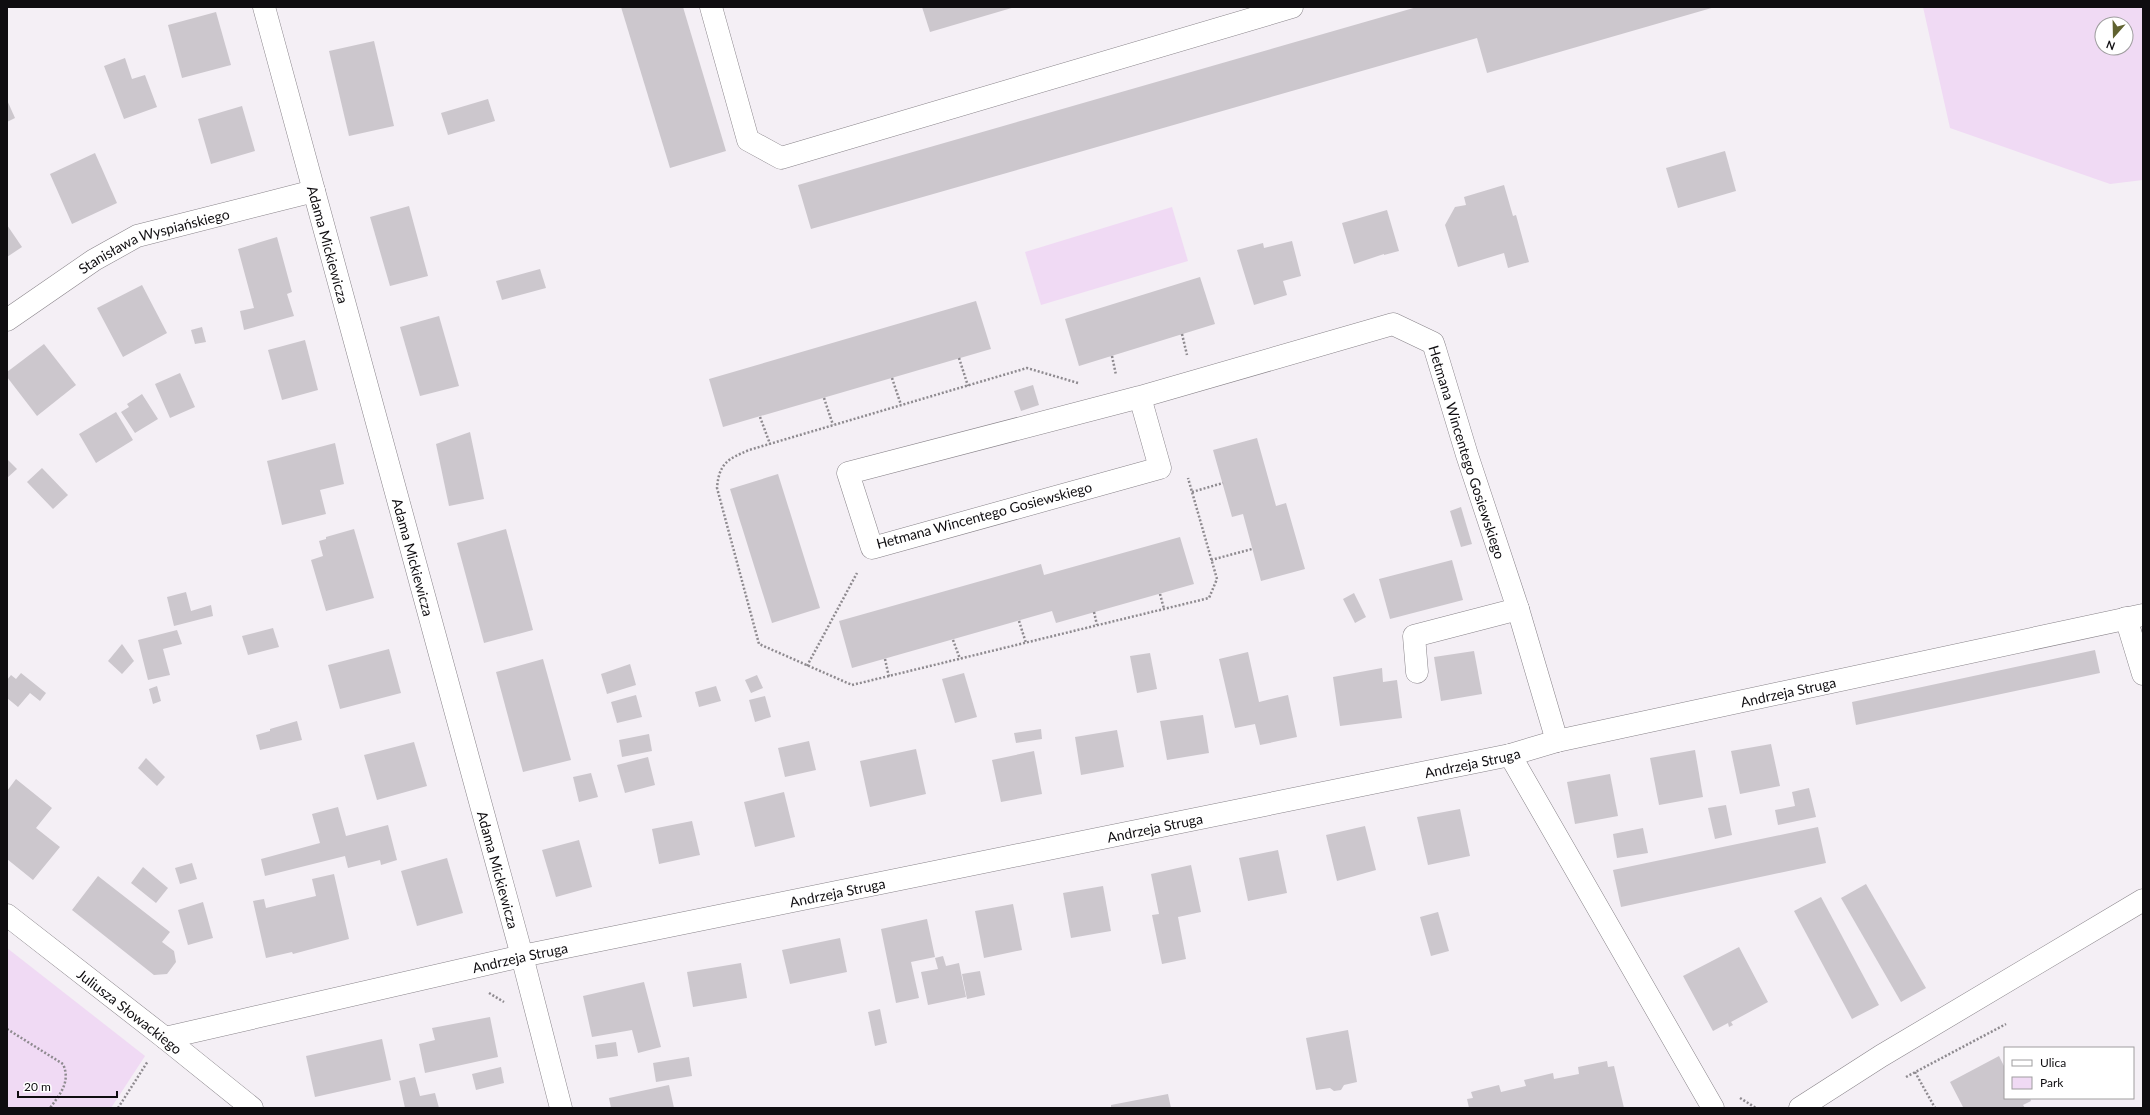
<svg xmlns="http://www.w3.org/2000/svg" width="2150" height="1115" viewBox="0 0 2150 1115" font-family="Lato,sans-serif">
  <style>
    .green { fill: #f0daf4; fill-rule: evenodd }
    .building { fill: #ccc7cd }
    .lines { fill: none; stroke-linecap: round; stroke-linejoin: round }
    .minor-casing { stroke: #888389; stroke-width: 23 }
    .path { stroke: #8e8a8f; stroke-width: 2.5; stroke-dasharray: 2 2; stroke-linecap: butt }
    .minor { stroke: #fff; stroke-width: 22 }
    .labels { text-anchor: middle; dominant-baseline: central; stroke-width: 3; stroke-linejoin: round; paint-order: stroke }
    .street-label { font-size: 14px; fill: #0f0d10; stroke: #fff }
  </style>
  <rect width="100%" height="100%" fill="#f4eff5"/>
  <g class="green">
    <path d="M1923,7H2143V180L2110,184L1950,128ZM2102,24H2126V48H2102Z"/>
    <polygon points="1172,207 1188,261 1041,305 1025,252"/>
    <polygon points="7,948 145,1056 111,1108 7,1108"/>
  </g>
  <g class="building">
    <polygon points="621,7 683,7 726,151 670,168"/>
    <polygon points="922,7 1015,7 930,32"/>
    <polygon points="1417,7 1715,7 1487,73 1477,38 811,229 798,185"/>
    <polygon points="216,12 231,65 182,78 168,25"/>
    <polygon points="374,41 394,126 349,136 329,51"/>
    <polygon points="125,58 132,79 145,75 157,107 124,119 104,66"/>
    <polygon points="488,99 495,121 448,135 441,113"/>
    <polygon points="7,100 15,118 7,122"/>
    <polygon points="242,106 255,151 211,164 198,119"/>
    <polygon points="1725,151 1736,191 1678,208 1666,168"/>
    <polygon points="95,153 117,203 72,224 50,174"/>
    <polygon points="1504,185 1513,216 1516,215 1529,262 1508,268 1504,253 1458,267 1445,225 1455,207 1466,205 1464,197"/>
    <polygon points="409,206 428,276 390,286 370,217"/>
    <polygon points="1387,210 1399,251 1384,255 1384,254 1354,264 1342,223"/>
    <polygon points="7,225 22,247 7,257"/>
    <polygon points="277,237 292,292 287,294 294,316 244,330 240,311 254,308 238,249"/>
    <polygon points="1292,241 1301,276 1283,281 1287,295 1254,305 1237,250 1263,243 1264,248"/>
    <polygon points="540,269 546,288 502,300 496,281"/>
    <polygon points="1200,277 1215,324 1079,366 1065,319"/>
    <polygon points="142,285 167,333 123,357 97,308"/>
    <polygon points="976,301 991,349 723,427 709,379"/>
    <polygon points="439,316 459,386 420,396 400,327"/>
    <polygon points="202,327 206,342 195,344 191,330"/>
    <polygon points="305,340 318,390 282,400 268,350"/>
    <polygon points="44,344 76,385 37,416 7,377 7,372"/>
    <polygon points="180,373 195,407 170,418 155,384"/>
    <polygon points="1033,385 1039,405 1021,411 1014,391"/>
    <polygon points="142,394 158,419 135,433 121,412 129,407 127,404"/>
    <polygon points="116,412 133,440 96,463 79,434"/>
    <polygon points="470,432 484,499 449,506 436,444"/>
    <polygon points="1257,438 1276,506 1286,503 1305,569 1261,581 1243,514 1232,517 1213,450"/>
    <polygon points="335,443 344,484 320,490 326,514 282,525 267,461"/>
    <polygon points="7,459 17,469 7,478"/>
    <polygon points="42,468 68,495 53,509 27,482"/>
    <polygon points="778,474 820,608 772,623 730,489"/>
    <polygon points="1461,507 1472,544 1461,547 1450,511"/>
    <polygon points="354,529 374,598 326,611 311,560 323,556 319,541 326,539 326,537"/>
    <polygon points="506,529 533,630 484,643 457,543"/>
    <polygon points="1180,537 1194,584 1056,623 1052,611 852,668 839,621 1041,564 1044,575"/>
    <polygon points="1452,560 1463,600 1390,619 1379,579"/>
    <polygon points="186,592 191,611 211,605 213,616 174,626 167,597"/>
    <polygon points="1354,593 1366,617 1355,623 1343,599"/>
    <polygon points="273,628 279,647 248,655 242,636"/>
    <polygon points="177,630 182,644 163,649 170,675 148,680 138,640"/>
    <polygon points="122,644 134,661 122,674 108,661"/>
    <polygon points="389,649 401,693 340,709 328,665"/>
    <polygon points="2095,650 2100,673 1856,725 1852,702"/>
    <polygon points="1474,651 1482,694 1441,701 1434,657"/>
    <polygon points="1248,652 1259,702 1288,695 1297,737 1260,745 1255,724 1235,728 1219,659"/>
    <polygon points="1150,653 1157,689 1137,693 1130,656"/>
    <polygon points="543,659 571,760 523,772 496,672"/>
    <polygon points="630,664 636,685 607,694 601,674"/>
    <polygon points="1382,668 1383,682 1397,680 1402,718 1340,726 1333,677"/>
    <polygon points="21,673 46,693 40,701 30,693 18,707 7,698 7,680 11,675 16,679"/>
    <polygon points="964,673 977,717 955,723 942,679"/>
    <polygon points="757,675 763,688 751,693 745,680"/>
    <polygon points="157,686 161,701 153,704 149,689"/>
    <polygon points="716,686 721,701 699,707 695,692"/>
    <polygon points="636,695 642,717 617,723 611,702"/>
    <polygon points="765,696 771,717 755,722 749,700"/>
    <polygon points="1203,715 1209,753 1167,760 1160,721"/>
    <polygon points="297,721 302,740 260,750 256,735 270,731 270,729"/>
    <polygon points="1041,729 1042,739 1016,743 1014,733"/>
    <polygon points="1117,730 1124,767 1081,775 1075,737"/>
    <polygon points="649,734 652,751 622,757 619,740"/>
    <polygon points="809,741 816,770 785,777 778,748"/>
    <polygon points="414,742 427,786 377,800 364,755"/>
    <polygon points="1771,744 1780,786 1740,794 1731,751"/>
    <polygon points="916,749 926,794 870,807 860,761"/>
    <polygon points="1695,750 1703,797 1659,805 1650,758"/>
    <polygon points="1034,751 1042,794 1001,802 992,760"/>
    <polygon points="648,757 655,785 625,793 617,765"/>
    <polygon points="146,758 165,777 157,786 138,768"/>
    <polygon points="591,773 598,797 579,802 573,777"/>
    <polygon points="1610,774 1618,816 1575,824 1567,782"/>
    <polygon points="16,779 52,808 36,828 60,847 33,880 7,859 7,791"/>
    <polygon points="1809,788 1816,817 1778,825 1775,810 1795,806 1792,792"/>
    <polygon points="784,792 795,837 755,847 744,802"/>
    <polygon points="1726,805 1732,835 1715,839 1708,808"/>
    <polygon points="338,807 346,836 388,825 397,860 381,865 380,860 348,868 345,856 265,876 261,859 320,843 312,814"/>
    <polygon points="1460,809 1470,856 1428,865 1417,817"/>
    <polygon points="692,821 700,855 659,864 652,829"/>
    <polygon points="1365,826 1376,870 1337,881 1326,835"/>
    <polygon points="1818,827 1826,863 1621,907 1613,870"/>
    <polygon points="1643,828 1648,853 1617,858 1613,834"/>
    <polygon points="579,840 592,887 556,897 542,850"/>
    <polygon points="1278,850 1287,893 1248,901 1239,858"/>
    <polygon points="447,858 463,913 417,926 401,871"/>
    <polygon points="192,863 197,879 180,884 175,868"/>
    <polygon points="1191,865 1201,912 1178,917 1186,959 1162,964 1152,915 1159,914 1151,874"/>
    <polygon points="143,867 168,888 156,903 131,883"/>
    <polygon points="334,874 349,939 293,954 292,952 266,958 253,901 264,899 266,908 316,896 312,879"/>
    <polygon points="98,876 170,932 162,942 174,951 176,962 167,974 154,975 72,910"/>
    <polygon points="1866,884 1926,988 1901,1002 1841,898"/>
    <polygon points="1103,886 1111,931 1071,938 1063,893"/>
    <polygon points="1821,897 1879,1005 1852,1019 1794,911"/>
    <polygon points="203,902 213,938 188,945 178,910"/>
    <polygon points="1013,904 1022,950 984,958 975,911"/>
    <polygon points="1438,912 1449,951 1431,956 1420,917"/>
    <polygon points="927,919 935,957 911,962 919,998 896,1003 881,929"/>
    <polygon points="840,938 847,972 790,984 782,950"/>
    <polygon points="1739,947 1768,1002 1731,1022 1733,1025 1729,1027 1728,1023 1713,1031 1683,976"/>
    <polygon points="943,956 946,966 959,963 966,997 928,1005 921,972 938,969 935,958"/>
    <polygon points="741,963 747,998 693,1007 687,972"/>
    <polygon points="980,971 985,995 967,999 962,974"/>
    <polygon points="644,982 661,1047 638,1053 632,1030 592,1037 583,996"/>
    <polygon points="880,1009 887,1043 875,1046 868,1012"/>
    <polygon points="490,1017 498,1057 425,1073 419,1044 435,1040 432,1028"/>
    <polygon points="1348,1030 1357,1082 1344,1085 1341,1090 1334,1091 1330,1088 1316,1090 1306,1038"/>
    <polygon points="382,1039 391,1080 315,1097 306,1056"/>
    <polygon points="616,1042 618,1056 597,1059 595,1045"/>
    <polygon points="1999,1056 2005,1068 2005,1098 2030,1098 2031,1101 2023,1105 2025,1108 1961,1108 1963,1107 1950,1082"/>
    <polygon points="689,1057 692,1076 656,1082 653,1063"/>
    <polygon points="1607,1061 1608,1067 1614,1066 1624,1108 1469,1108 1467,1099 1473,1098 1471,1092 1499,1085 1501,1092 1526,1086 1524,1080 1553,1073 1554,1079 1579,1074 1578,1067"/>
    <polygon points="501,1067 504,1083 476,1090 472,1074"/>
    <polygon points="415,1077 420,1096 435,1093 439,1108 405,1108 399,1081"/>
    <polygon points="669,1085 674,1108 611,1108 609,1098"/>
    <polygon points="1168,1094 1171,1108 1111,1108 1111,1105"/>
  </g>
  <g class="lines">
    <g class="minor-casing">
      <g id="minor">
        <path id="s1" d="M264,7L522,956L561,1108"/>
        <polyline points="711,7 748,140 781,158 1292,7"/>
        <path id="s2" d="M7,320L94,260L137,236L314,191"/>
        <path id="s3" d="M1140,397L1160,468L872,548L848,473L1140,397L1393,324L1433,343L1435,349L1467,455L1518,609L1557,741"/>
        <polyline points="2126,618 2143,674"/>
        <polyline points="1417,672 1414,636 1518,609"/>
        <polyline points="1510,755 1713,1108"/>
        <path id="s4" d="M7,915L165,1038L252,1108"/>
        <path id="s5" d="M165,1038L522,956L1510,755L1557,741L2143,615"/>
        <polyline points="1800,1108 1881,1056 2143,900"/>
      </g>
    </g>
    <g class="path">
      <polyline points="1182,334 1187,355"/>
      <polyline points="1112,356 1116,375"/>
      <polyline points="959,358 968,386"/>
      <polyline points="892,378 901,405"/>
      <path d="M1078,383L1027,368L749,450C728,459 719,463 717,488L759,644L852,685L1209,598L1217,579L1188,478"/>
      <polyline points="824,398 833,425"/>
      <polyline points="760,417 770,444"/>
      <polyline points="1192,492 1223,483"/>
      <polyline points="1211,560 1252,549"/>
      <polyline points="1160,594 1164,609"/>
      <polyline points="1094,612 1097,625"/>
      <polyline points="1019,621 1026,643"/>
      <polyline points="953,640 960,659"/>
      <polyline points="885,659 889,677"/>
      <polyline points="807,666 857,573"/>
      <polyline points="489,993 504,1002"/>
      <path d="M7,1029L63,1064C71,1082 60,1094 50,1108"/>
      <polyline points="1915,1072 1935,1108"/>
      <polyline points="1906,1077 2006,1024"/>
      <polyline points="1740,1098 1756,1108"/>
      <polyline points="118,1108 148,1061"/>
    </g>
    <use href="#minor" class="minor"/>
  </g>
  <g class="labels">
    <g class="street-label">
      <text stroke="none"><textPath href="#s2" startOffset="169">Stanisława Wyspiańskiego</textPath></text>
      <text stroke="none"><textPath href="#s1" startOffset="246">Adama Mickiewicza</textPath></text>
      <text stroke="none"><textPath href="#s3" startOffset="1175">Hetmana Wincentego Gosiewskiego</textPath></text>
      <text transform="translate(984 515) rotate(-15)">Hetmana Wincentego Gosiewskiego</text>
      <text stroke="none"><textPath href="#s1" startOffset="570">Adama Mickiewicza</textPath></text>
      <text stroke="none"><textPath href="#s5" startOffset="1660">Andrzeja Struga</textPath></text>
      <text stroke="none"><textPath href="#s5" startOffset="1336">Andrzeja Struga</textPath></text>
      <text stroke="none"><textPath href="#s5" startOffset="1012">Andrzeja Struga</textPath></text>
      <text stroke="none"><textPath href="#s1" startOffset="894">Adama Mickiewicza</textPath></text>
      <text stroke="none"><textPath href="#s5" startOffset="688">Andrzeja Struga</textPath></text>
      <text stroke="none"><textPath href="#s5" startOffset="364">Andrzeja Struga</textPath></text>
      <text stroke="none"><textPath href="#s4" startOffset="156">Juliusza Słowackiego</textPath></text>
    </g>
  </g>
  <rect width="2150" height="1115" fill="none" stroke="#0f0d10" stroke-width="16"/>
  <rect x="2004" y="1047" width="130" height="52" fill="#ffffff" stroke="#9f9e9f"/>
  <rect x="2012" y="1060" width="20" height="6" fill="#ffffff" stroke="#9f9e9f"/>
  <text x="2040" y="1067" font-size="12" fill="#0f0d10">Ulica</text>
  <rect x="2012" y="1077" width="20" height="12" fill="#f0daf4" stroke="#9f9e9f"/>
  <text x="2040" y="1087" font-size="12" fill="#0f0d10">Park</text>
  <g transform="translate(2114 36) rotate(200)"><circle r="19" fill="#ffffff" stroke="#9f9e9f"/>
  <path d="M0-3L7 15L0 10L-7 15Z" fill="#606230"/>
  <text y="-6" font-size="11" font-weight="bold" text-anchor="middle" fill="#0f0d10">N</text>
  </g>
  <path d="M18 1091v6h99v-6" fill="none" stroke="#0f0d10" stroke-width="2"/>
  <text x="24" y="1091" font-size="12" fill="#0f0d10" stroke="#ffffff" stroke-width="3" paint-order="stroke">20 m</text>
</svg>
